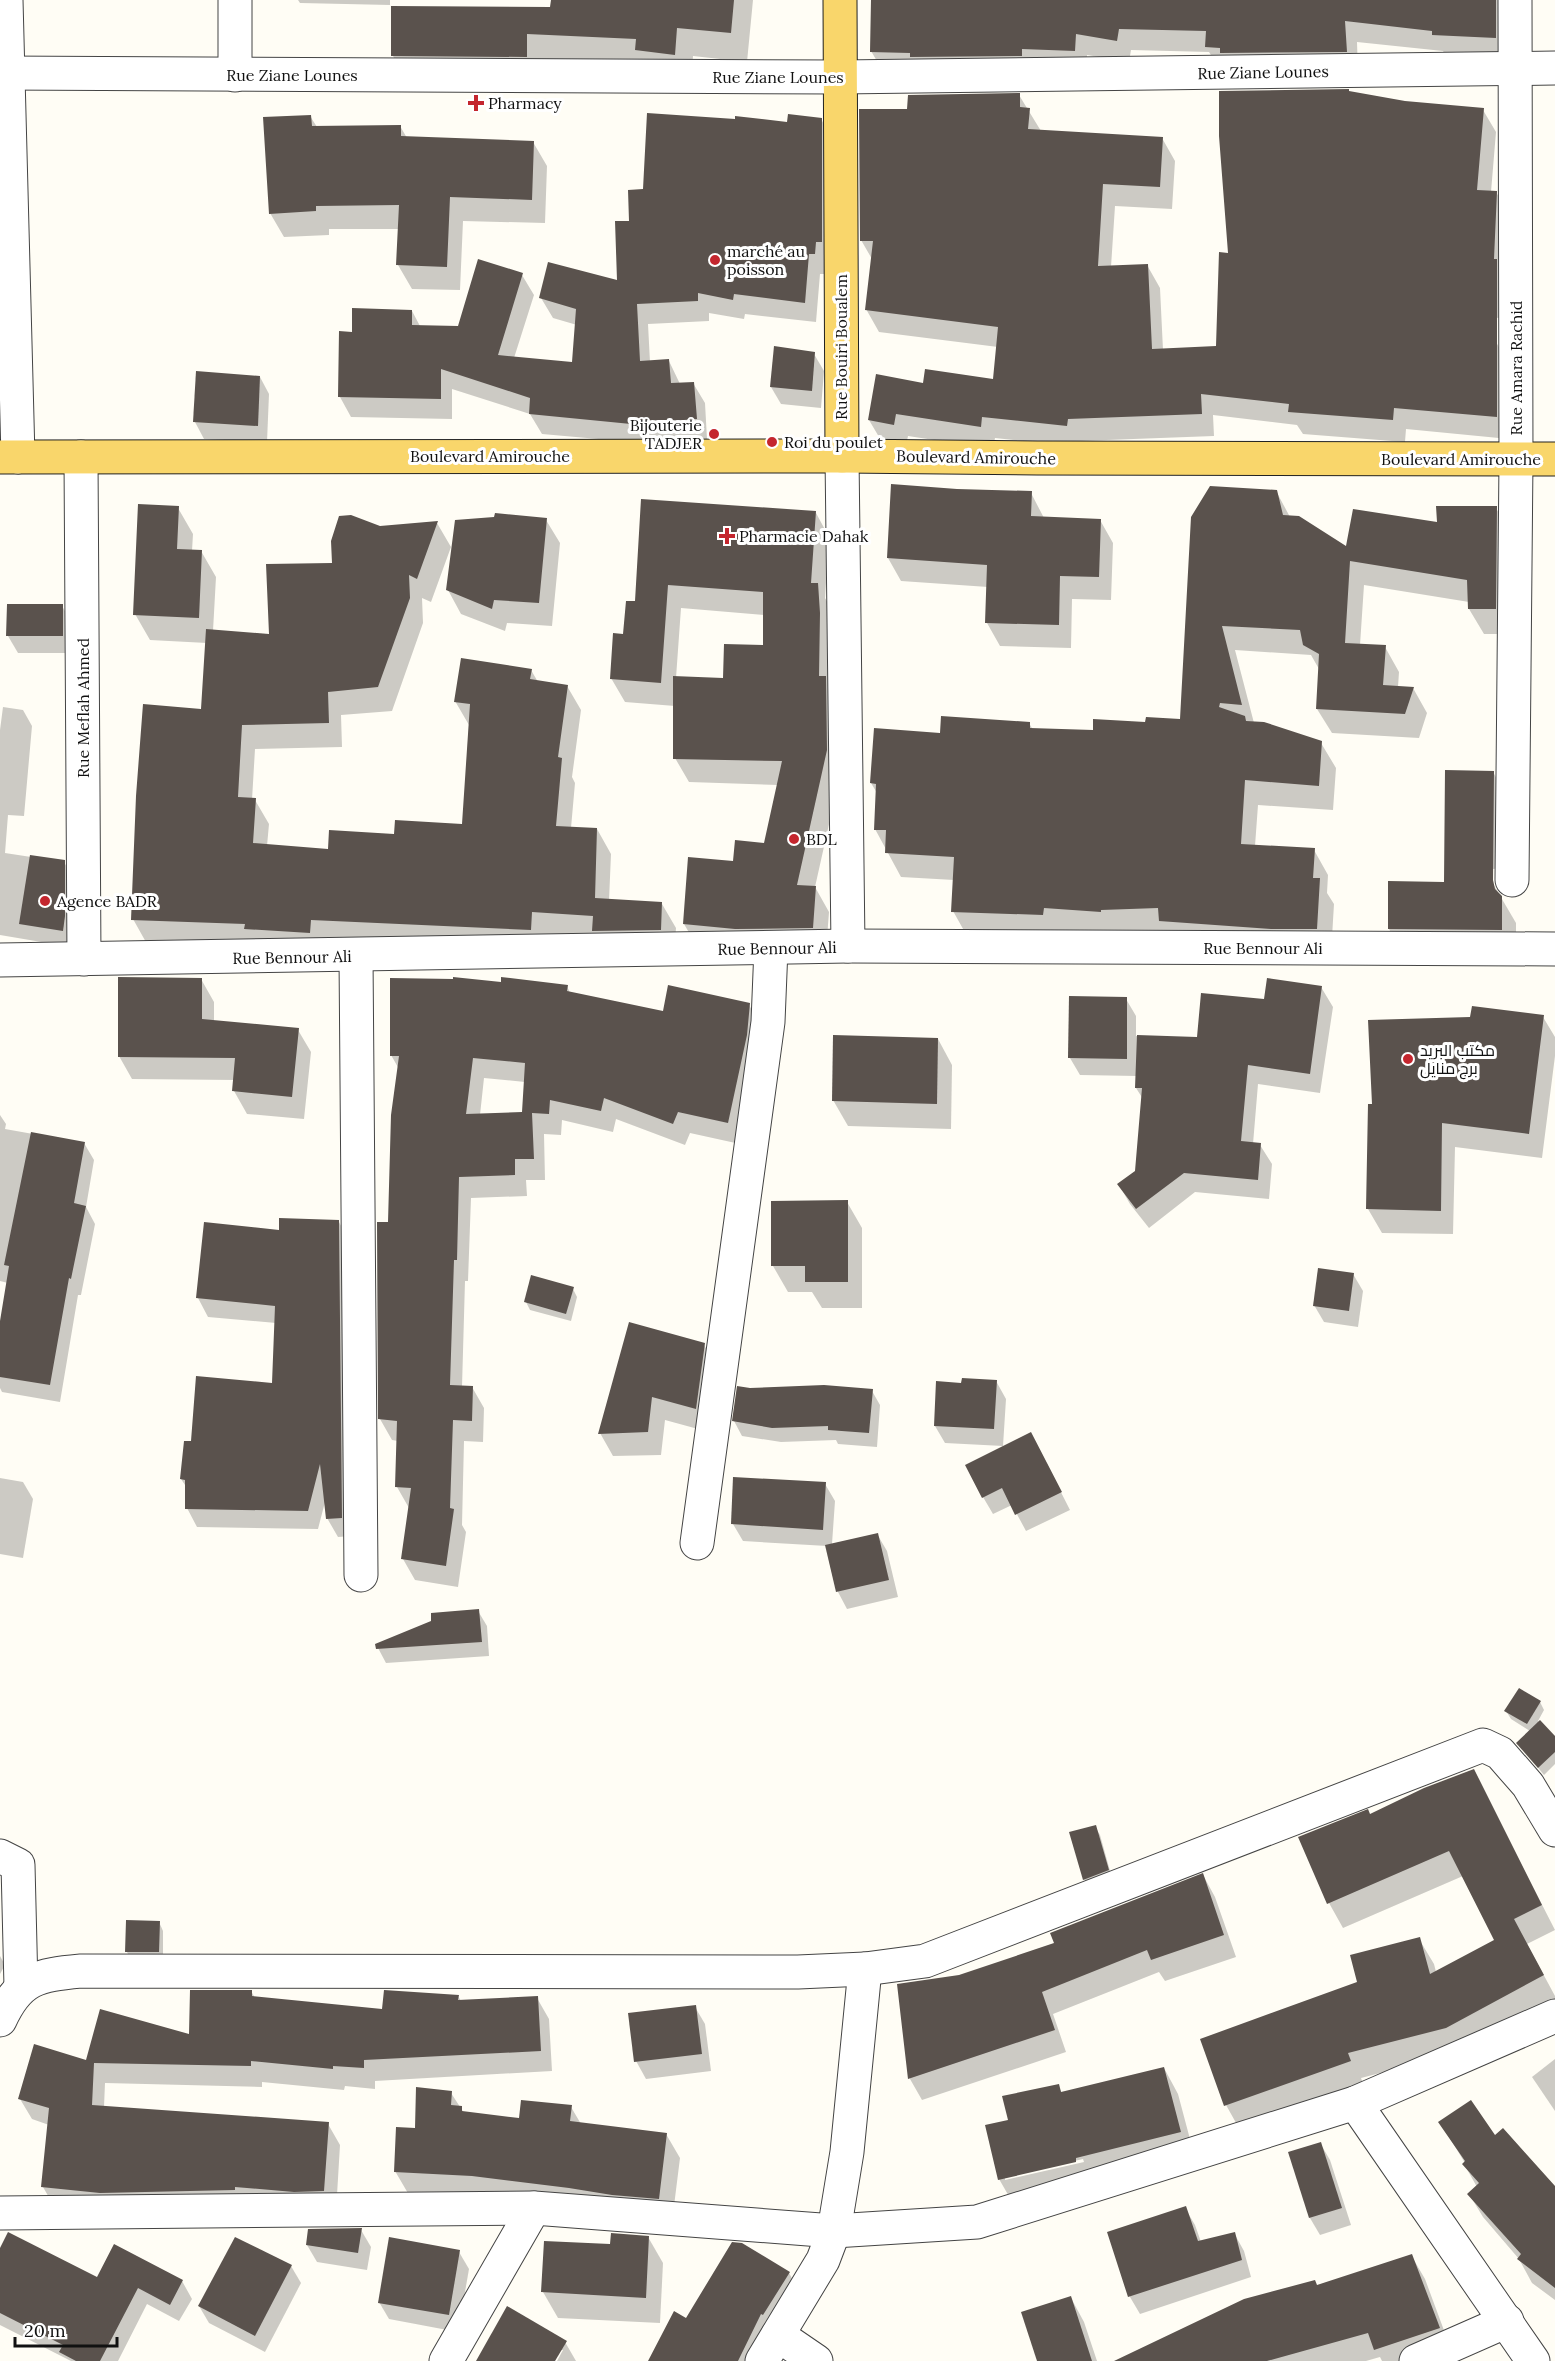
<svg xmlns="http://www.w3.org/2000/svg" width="1555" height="2361" viewBox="0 0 1555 2361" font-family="Lora,Cairo,serif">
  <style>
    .shadow { fill: #0003; fill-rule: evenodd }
    .building { fill: #5a524d; fill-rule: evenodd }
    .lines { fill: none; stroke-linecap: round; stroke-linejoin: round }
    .minor-casing { stroke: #444; stroke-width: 35 }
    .major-casing { stroke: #222; stroke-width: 35 }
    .minor { stroke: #fff; stroke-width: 33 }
    .major { stroke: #f9d66b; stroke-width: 33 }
    .poi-dot { fill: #c4262e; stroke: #fff; stroke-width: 2 }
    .labels { text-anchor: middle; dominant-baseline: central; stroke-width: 6; stroke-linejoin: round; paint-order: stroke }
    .street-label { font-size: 16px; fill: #111; stroke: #fff }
    .poi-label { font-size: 16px; fill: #111; stroke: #fff; text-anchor: start }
  </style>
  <rect width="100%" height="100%" fill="#fffdf5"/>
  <g class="shadow">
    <polygon points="298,0 390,0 390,5 300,3"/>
    <polygon points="552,0 753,0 747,62 693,56 691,84 410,85 393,56 552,8"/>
    <polygon points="873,0 1505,0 1508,59 1446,56 1443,51 1357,42 1358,73 1219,68 1209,52 1131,50 1129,62 1087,55 1087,72 884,73 871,51"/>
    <polygon points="1019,95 1041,131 1162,138 1175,161 1172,209 1115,206 1111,267 1147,265 1160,288 1163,350 1217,348 1230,255 1405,102 1483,110 1496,132 1491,192 1496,192 1509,215 1509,318 1423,317 1496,342 1509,365 1509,439 1406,429 1405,442 1303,434 1297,425 1213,415 1214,436 1080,441 1079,447 995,438 993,449 908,436 906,446 882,442 869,420 924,385 994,381 998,347 879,332 866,309 872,259 861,240 909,110"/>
    <polygon points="310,116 317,127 400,126 407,138 533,142 547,166 545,223 463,221 460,290 412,289 398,265 399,229 329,229 329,235 284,237 270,213"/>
    <polygon points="821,119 833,140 826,274 820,274 816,322 745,314 744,319 709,313 709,321 648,324 650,362 669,361 680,384 693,383 705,403 707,439 643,443 542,434 530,414 452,389 452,419 351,417 340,397 340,333 354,333 412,311 420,326 459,327 522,275 534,295 514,358 573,363 577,325 553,318 541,298 619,282 631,222 645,191 788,123"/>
    <polygon points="814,354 824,371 821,408 781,404 771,387"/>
    <polygon points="260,377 269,394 267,442 204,439 195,422"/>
    <polygon points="1276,491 1290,517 1348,548 1496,508 1510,533 1509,634 1484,634 1469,609 1469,602 1364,585 1360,645 1385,647 1399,672 1398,687 1413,688 1427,713 1419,738 1332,733 1317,709 1319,669 1311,655 1235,650 1254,723 1321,743 1336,768 1333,810 1258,805 1255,846 1314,850 1328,875 1327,893 1334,904 1331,954 967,936 953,911 954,880 901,877 875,829 877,793 871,783 942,735 1029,723 1033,730 1094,731 1181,720"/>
    <polygon points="1031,493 1044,518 1100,520 1113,543 1111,600 1072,599 1071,648 1000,646 987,623 988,587 901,581 888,558"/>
    <path d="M643,500L816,513L829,537L825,598L831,609L840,775L815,887L829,912L826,951L698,948L684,924L690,858L734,862L765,845L778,785L689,782L675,758V706L625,702L611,678L636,603ZM681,608L764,615V646L724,680L676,678Z"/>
    <polygon points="178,508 193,534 192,551 201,551 216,577 213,631 270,636 334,564 380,527 437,523 451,547 431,602 422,598 423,623 392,711 341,715 342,747 255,749 252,800 255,800 269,824 267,846 330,850 396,836 463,826 469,725 455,701 531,670 538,682 567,686 581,710 572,777 575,783 571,828 597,829 611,854 609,901 662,904 676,928 674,954 147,944 133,919 202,711 207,643 150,640 135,614"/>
    <polygon points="546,520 560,543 552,626 507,623 505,631 461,614 448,590"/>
    <polygon points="62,606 72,623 72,653 18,653 8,636"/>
    <polygon points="3,707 23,710 32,726 24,816 8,815 5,853 64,862 73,878 71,947 0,935 0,730"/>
    <polygon points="1493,772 1508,798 1508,868 1461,871"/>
    <polygon points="1492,882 1516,923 1516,955 1404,955 1389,929"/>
    <polygon points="201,979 214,1002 214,1021 298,1030 311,1052 304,1119 247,1114 234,1091 235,1080 132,1079 119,1056"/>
    <path d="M567,986L570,993L664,1012L749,1005L761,1026L740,1144L690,1133L685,1145L616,1119L613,1132L562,1120L561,1135L544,1134L545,1180H526L527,1196L471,1198L468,1281H465L462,1387H472L484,1408L483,1442L464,1441L462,1525L466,1532L458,1587L415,1580L403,1559L409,1508L397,1487L398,1441L392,1440L380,1419L399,1069L391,1055ZM484,1078L525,1082L523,1113L480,1115Z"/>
    <polygon points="1321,987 1333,1007 1320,1093 1258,1084 1253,1144 1260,1145 1272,1164 1269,1199 1195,1192 1149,1228 1130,1204 1119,1185 1136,1172 1143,1099 1136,1088 1137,1076 1080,1075 1070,1058 1126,999 1136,1016 1136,1036 1198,1039 1265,1001"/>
    <polygon points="1543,1017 1555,1037 1555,1056 1542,1158 1455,1147 1453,1234 1382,1233 1368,1209 1370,1106"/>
    <polygon points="938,1039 952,1065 951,1129 848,1126 833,1100"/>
    <polygon points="0,1115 6,1124 5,1129 84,1143 94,1160 86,1207 95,1224 81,1295 78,1295 60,1402 2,1392 0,1388 0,1330 8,1283 0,1281"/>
    <polygon points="847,1202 862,1228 862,1308 822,1308 812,1292 788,1292 773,1266"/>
    <polygon points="339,1222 349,1241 352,1536 338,1537 327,1518 325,1502 318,1529 197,1527 187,1508 187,1488 181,1479 192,1443 274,1384 276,1323 208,1317 198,1298 280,1232"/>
    <polygon points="1353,1274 1363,1291 1358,1327 1324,1322 1314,1305"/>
    <polygon points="573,1289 577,1297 571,1321 530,1310 526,1302"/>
    <polygon points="704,1345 718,1368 709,1432 665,1420 661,1455 613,1456 600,1433"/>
    <polygon points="996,1381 1006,1399 1003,1446 945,1443 935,1426 937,1383 963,1384"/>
    <polygon points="872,1391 880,1405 877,1447 838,1444 836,1440 781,1442 742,1436 734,1421"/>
    <polygon points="1040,1451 1070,1510 1026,1531 1012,1505 993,1514 983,1497"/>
    <polygon points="0,1478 23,1482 33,1499 23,1558 0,1554"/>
    <polygon points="825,1484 835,1501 832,1544 877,1534 887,1551 898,1597 847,1609 838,1592 827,1546 743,1541 733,1524"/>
    <polygon points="478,1611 487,1626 489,1656 386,1663 378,1648"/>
    <polygon points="1540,1702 1544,1710 1538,1721 1555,1738 1555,1764 1544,1775 1518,1743 1530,1731 1511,1719 1506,1711"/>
    <polygon points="1473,1770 1555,1930 1527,1944 1555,1996 1555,2001 1461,2052 1361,2078 1364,2086 1240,2130 1226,2105 1359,1983 1419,1939 1434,1964 1436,1972 1496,1941 1463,1876 1343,1928 1329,1903 1370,1816"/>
    <polygon points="1095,1827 1100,1835 1112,1878 1089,1887 1084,1879"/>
    <polygon points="1203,1875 1215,1897 1236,1957 1165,1981 1159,1972 1053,2014 1066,2052 922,2100 910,2079 898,1985 959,1976 1056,1944"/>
    <polygon points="159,1922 163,1931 163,1960 131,1960 127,1952"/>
    <polygon points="0,1956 5,1965 0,1974"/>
    <polygon points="251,1991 255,1998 384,2011 458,1996 461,2001 537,1998 549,2019 552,2071 375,2081 375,2089 345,2086 344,2090 262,2082 262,2087 105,2083 104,2107 328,2124 340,2145 336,2212 55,2208 43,2187 49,2125 32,2119 20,2099 87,2061 190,2036"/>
    <polygon points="695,2007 705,2024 711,2071 646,2079 636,2061"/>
    <polygon points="1555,2059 1555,2111 1532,2077"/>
    <path d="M1164,2068L1178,2094L1195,2158L1014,2205L999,2179L1010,2121L1058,2086L1062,2093ZM1083,2159L1084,2162L1005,2180V2177Z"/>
    <polygon points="451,2093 464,2113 520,2119 571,2107 581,2124 666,2134 680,2158 672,2222 409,2195 395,2171 416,2129"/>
    <polygon points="1440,2122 1495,2137 1555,2189 1555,2300 1532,2283 1519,2259 1483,2217 1469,2194 1477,2187 1464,2164 1465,2163"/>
    <polygon points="1320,2143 1330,2160 1351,2225 1320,2235 1310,2218"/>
    <polygon points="1185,2208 1195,2225 1201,2242 1234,2233 1244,2251 1251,2277 1140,2314 1130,2297 1108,2233"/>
    <polygon points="361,2230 371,2247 367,2270 317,2262 307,2245"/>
    <polygon points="648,2237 663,2263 660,2323 558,2318 543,2292 612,2246"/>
    <polygon points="0,2252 97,2279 182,2281 192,2299 179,2321 147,2304 118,2361 71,2361 0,2325"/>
    <polygon points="459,2252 469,2269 458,2332 389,2319 379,2302"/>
    <polygon points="1411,2255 1425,2279 1452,2352 1426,2361 1382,2361 1380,2357 1366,2361 1117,2361 1317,2286"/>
    <polygon points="291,2266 301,2283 265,2352 209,2323 199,2306"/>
    <polygon points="789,2273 799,2291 757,2361 650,2361 687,2320"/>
    <polygon points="1071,2298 1084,2322 1097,2361 1039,2361"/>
    <polygon points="565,2342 576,2361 557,2361 563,2350 560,2350 553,2361 478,2361"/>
  </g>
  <g class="building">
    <polygon points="551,0 734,0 731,33 677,28 675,55 635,50 636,39 527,34 527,57 391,56 391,6 550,7"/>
    <polygon points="871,0 1496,0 1496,38 1432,35 1432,31 1345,21 1347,52 1220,53 1220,48 1205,47 1206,31 1119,29 1117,41 1076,34 1075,51 1022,49 1022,56 910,57 910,53 870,52"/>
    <polygon points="1349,89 1349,91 1405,101 1484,108 1477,190 1497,191 1494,259 1497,259 1497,417 1394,408 1393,420 1288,412 1289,404 1201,394 1202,414 1068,419 1067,426 982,417 981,427 896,414 894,425 868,420 876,374 923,383 925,369 993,379 998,327 865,310 873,241 860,241 859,109 907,109 908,95 1020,93 1020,107 1030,108 1028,129 1163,137 1160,187 1103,184 1098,266 1148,264 1152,349 1216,346 1219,252 1228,253 1219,136 1219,91"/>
    <polygon points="647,113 735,119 735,116 787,122 788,114 822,118 822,242 816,242 815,254 809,254 805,303 734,294 733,300 698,293 698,301 637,304 640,361 669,359 671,383 694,382 697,419 631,424 529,414 530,398 441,369 441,399 338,397 339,331 352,332 352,308 412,310 412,325 458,326 478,259 523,273 498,355 572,362 576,309 539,298 548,262 617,280 615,221 629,221 628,190 643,189"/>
    <polygon points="311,115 312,126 401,125 401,136 534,141 532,200 450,197 447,267 396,265 399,205 316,206 316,211 269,214 263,117"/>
    <polygon points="774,346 815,352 812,391 770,387"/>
    <polygon points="196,371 260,376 258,426 193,422"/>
    <polygon points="891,484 957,489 1032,491 1031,516 1101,519 1099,577 1060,576 1059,625 985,623 987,565 887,558"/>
    <polygon points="1210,486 1277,490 1283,515 1299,516 1346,546 1353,509 1437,522 1436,506 1497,506 1496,609 1468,609 1467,580 1350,561 1345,643 1386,645 1383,685 1414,687 1405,714 1316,709 1319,654 1303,645 1300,630 1222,626 1242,705 1220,703 1219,707 1245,716 1246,721 1264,722 1322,741 1319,786 1245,780 1241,844 1315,848 1313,878 1320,878 1317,929 1271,929 1159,921 1158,908 1101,910 1101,912 1044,908 1043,915 951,912 954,857 885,853 886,830 874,830 876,784 870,783 874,728 940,733 941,716 1030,722 1030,728 1093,730 1093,719 1145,722 1146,717 1180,719 1191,517"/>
    <polygon points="641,499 816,511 811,583 818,583 820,613 819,676 826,676 827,750 797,885 816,886 813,928 735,929 683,924 688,857 733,861 735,840 764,843 782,761 673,759 673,676 723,678 724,644 763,645 763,592 668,585 661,683 610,679 613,633 623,634 626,601 635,601"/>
    <polygon points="138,504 179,506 177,549 202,550 199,618 133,615"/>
    <polygon points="495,513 547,518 539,603 494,600 492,609 446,590 455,520 494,517"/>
    <polygon points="351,515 380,526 438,521 417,579 409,575 410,598 378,687 328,692 329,723 242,725 238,797 256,798 253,843 328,849 329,830 394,834 395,820 462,824 470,704 454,702 461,658 532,669 530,679 568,685 558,757 562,758 556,826 597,828 595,898 662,902 661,930 592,931 593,916 532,912 531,930 311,920 310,933 244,929 245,924 131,920 136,796 143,704 201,709 206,629 269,634 266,564 332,563 331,541 339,516"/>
    <polygon points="7,604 63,604 63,636 6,636"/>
    <polygon points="1445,770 1494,771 1493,880 1495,889 1502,896 1502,930 1388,929 1388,881 1444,882"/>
    <polygon points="30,855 65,860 65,916 63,931 19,924"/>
    <polygon points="118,977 202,978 202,1019 299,1028 292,1097 232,1091 235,1058 118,1057"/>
    <path d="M453,977L501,982V977L568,985L567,991L663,1011L668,985L750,1003L747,1035L728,1123L678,1112L673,1124L604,1098L601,1111L550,1100L549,1114L532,1113L534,1159H515V1175L459,1177L457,1260H454L450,1385L473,1386L472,1421L453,1420L450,1508L454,1509L446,1566L401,1559L411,1488L395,1487L397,1421L378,1419L377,1222H388L391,1115L399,1056H390V978L453,979ZM473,1058L525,1063L522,1112L466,1114Z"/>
    <polygon points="1267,978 1322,986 1310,1074 1248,1065 1241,1141 1261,1143 1258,1180 1184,1173 1136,1209 1117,1184 1135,1171 1142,1088 1135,1088 1137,1035 1197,1037 1201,993 1264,999"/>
    <polygon points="1069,996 1127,997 1127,1059 1068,1058"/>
    <polygon points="1472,1006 1544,1015 1529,1134 1442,1123 1441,1211 1366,1209 1368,1104 1372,1104 1368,1020 1470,1017"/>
    <polygon points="833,1035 938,1038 937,1104 832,1101"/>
    <polygon points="31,1132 85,1142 74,1203 86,1206 71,1279 69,1278 50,1385 0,1377 0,1321 9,1266 4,1265"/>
    <polygon points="848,1200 848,1282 805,1282 805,1266 771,1266 771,1201"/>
    <polygon points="279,1218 339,1220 342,1518 326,1519 320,1464 308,1511 185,1509 185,1480 180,1479 184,1441 191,1441 196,1376 272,1383 275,1306 196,1298 204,1222 279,1230"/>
    <polygon points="1318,1268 1354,1273 1349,1311 1313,1306"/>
    <polygon points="531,1275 574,1287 566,1314 524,1302"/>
    <polygon points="629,1322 705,1343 696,1409 652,1397 648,1432 598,1434"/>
    <polygon points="962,1378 997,1380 994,1429 934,1426 936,1381 961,1383"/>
    <polygon points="824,1385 873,1389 869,1433 828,1430 828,1426 772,1428 732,1421 737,1386 750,1388"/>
    <polygon points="1031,1432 1062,1492 1015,1515 1002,1488 982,1498 965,1465"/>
    <polygon points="733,1477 826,1482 823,1530 731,1524"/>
    <polygon points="878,1533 889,1580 836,1592 825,1545"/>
    <polygon points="479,1609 482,1642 376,1649 375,1644 431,1621 431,1613"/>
    <polygon points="1519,1688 1541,1701 1527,1724 1504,1711"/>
    <polygon points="1540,1720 1555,1736 1555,1752 1538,1768 1516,1743"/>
    <polygon points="1474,1769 1542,1905 1514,1919 1544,1975 1446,2028 1348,2053 1351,2061 1224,2106 1200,2039 1357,1982 1350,1955 1420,1937 1430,1974 1494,1940 1449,1851 1327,1904 1298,1837 1368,1809 1370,1814 1424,1788"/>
    <polygon points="1096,1825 1109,1870 1083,1880 1069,1832"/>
    <polygon points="1203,1873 1224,1935 1151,1960 1147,1950 1042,1992 1055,2030 908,2079 897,1984 959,1975 1054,1943 1050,1933"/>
    <polygon points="126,1920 160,1921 159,1952 125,1952"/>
    <polygon points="190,1990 252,1990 252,1996 382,2009 384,1990 459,1995 458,2000 538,1996 541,2051 364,2060 364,2068 333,2066 333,2069 251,2061 251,2066 94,2063 92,2105 329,2122 324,2191 294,2192 235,2187 235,2190 100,2193 41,2187 49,2108 18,2099 34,2044 86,2060 100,2009 189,2034"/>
    <polygon points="696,2005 702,2054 634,2062 628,2013"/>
    <polygon points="1164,2067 1181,2132 1076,2158 1076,2162 998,2180 985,2125 1008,2120 1002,2096 1059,2084 1061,2092"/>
    <polygon points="416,2087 452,2091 451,2105 462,2106 462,2111 519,2118 521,2100 572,2105 570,2121 667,2133 659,2199 612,2195 569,2188 472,2176 394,2172 396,2127 415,2128"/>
    <polygon points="1471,2100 1495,2135 1503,2128 1555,2186 1555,2288 1517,2259 1521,2254 1467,2194 1479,2183 1462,2164 1465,2161 1438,2122"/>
    <polygon points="1321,2142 1342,2208 1309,2218 1288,2152"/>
    <polygon points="1186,2206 1198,2241 1235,2232 1242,2260 1128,2297 1107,2232"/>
    <polygon points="362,2228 358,2253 306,2245 308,2229"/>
    <polygon points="8,2232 97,2277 114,2244 183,2280 170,2305 138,2288 100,2361 76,2361 59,2352 63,2345 0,2313 0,2248"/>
    <polygon points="611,2233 649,2236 646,2298 541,2292 544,2241 610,2244"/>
    <polygon points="235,2237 292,2265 255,2336 198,2306"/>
    <polygon points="389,2237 460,2250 449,2315 378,2303"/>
    <polygon points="732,2242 742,2243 790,2272 763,2315 761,2314 738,2361 648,2361 674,2311 686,2318"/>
    <polygon points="1412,2254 1440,2328 1374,2350 1368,2333 1267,2361 1114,2361 1244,2299 1315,2280 1317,2285"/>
    <polygon points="1071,2296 1092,2361 1037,2361 1021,2312"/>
    <polygon points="507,2306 567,2341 555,2361 476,2361"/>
  </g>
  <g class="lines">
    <g class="minor-casing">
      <g id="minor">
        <polyline points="6,0 18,457"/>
        <polyline points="0,73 840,77 1555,68"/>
        <polyline points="235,75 235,0"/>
        <polyline points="842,456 848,946"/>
        <polyline points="81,457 84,959"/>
        <polyline points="1512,880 1516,460 1515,0"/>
        <polyline points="356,956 361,1575"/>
        <polyline points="0,960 848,946 1555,949"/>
        <polyline points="697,1543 768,1022 771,948"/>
        <polyline points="0,1856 18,1865 21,1987"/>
        <path d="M0,2020C19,1978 38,1975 81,1971L798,1972L865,1969L925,1961L1483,1745L1500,1753L1528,1785L1555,1830"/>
        <polyline points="1355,2103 1533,2361"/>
        <polyline points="0,2213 534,2208 834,2231 977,2222 1355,2103 1555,2016"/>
        <polyline points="778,2335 816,2361"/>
        <polyline points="446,2361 534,2208"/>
        <polyline points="762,2361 823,2260 834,2231 847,2152 865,1969"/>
        <polyline points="1416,2361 1507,2321"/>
      </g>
    </g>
    <g class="major-casing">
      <g id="major">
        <polyline points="840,0 842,456"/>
        <polyline points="0,457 842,456 1037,458 1555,459"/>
      </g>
    </g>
    <use href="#minor" class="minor"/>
    <use href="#major" class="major"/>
  </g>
  <g class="poi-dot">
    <path d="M473 94h6v6h6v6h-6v6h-6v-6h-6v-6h6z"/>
    <circle cx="715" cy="260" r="6"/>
    <circle cx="714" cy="434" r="6"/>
    <circle cx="772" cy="442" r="6"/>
    <path d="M724 527h6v6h6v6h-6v6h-6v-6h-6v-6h6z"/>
    <circle cx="794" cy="839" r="6"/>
    <circle cx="45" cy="901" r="6"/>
    <circle cx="1408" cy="1059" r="6"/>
  </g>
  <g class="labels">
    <g class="street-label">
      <text transform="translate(1263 72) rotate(-1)">Rue Ziane Lounes</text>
      <text x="292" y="75">Rue Ziane Lounes</text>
      <text x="778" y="77">Rue Ziane Lounes</text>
      <text transform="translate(841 347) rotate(-90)">Rue Bouiri Boualem</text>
      <text transform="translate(1516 368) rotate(-90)">Rue Amara Rachid</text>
      <text x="490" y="456">Boulevard Amirouche</text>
      <text transform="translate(976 457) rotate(1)">Boulevard Amirouche</text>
      <text x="1461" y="459">Boulevard Amirouche</text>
      <text transform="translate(83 708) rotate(-90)">Rue Meflah Ahmed</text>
      <text transform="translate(777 948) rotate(-1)">Rue Bennour Ali</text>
      <text x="1263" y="948">Rue Bennour Ali</text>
      <text transform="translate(292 957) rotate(-1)">Rue Bennour Ali</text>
    </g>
    <g class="poi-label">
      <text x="488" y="103">Pharmacy</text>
      <text x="727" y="251">marché au<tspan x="727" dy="18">poisson</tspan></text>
      <text x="702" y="425" text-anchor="end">Bijouterie<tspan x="702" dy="18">TADJER</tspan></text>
      <text x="784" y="442">Roi du poulet</text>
      <text x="739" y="536">Pharmacie Dahak</text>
      <text x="806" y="839">BDL</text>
      <text x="57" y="901">Agence BADR</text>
      <text x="1420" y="1050">مكتب البريد<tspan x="1420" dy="18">برج منايل</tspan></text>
    </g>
  </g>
  <path d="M15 2337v9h102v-9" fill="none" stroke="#111111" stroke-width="3"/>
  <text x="24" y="2337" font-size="18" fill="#111111" stroke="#ffffff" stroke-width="4.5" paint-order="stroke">20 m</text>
</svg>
